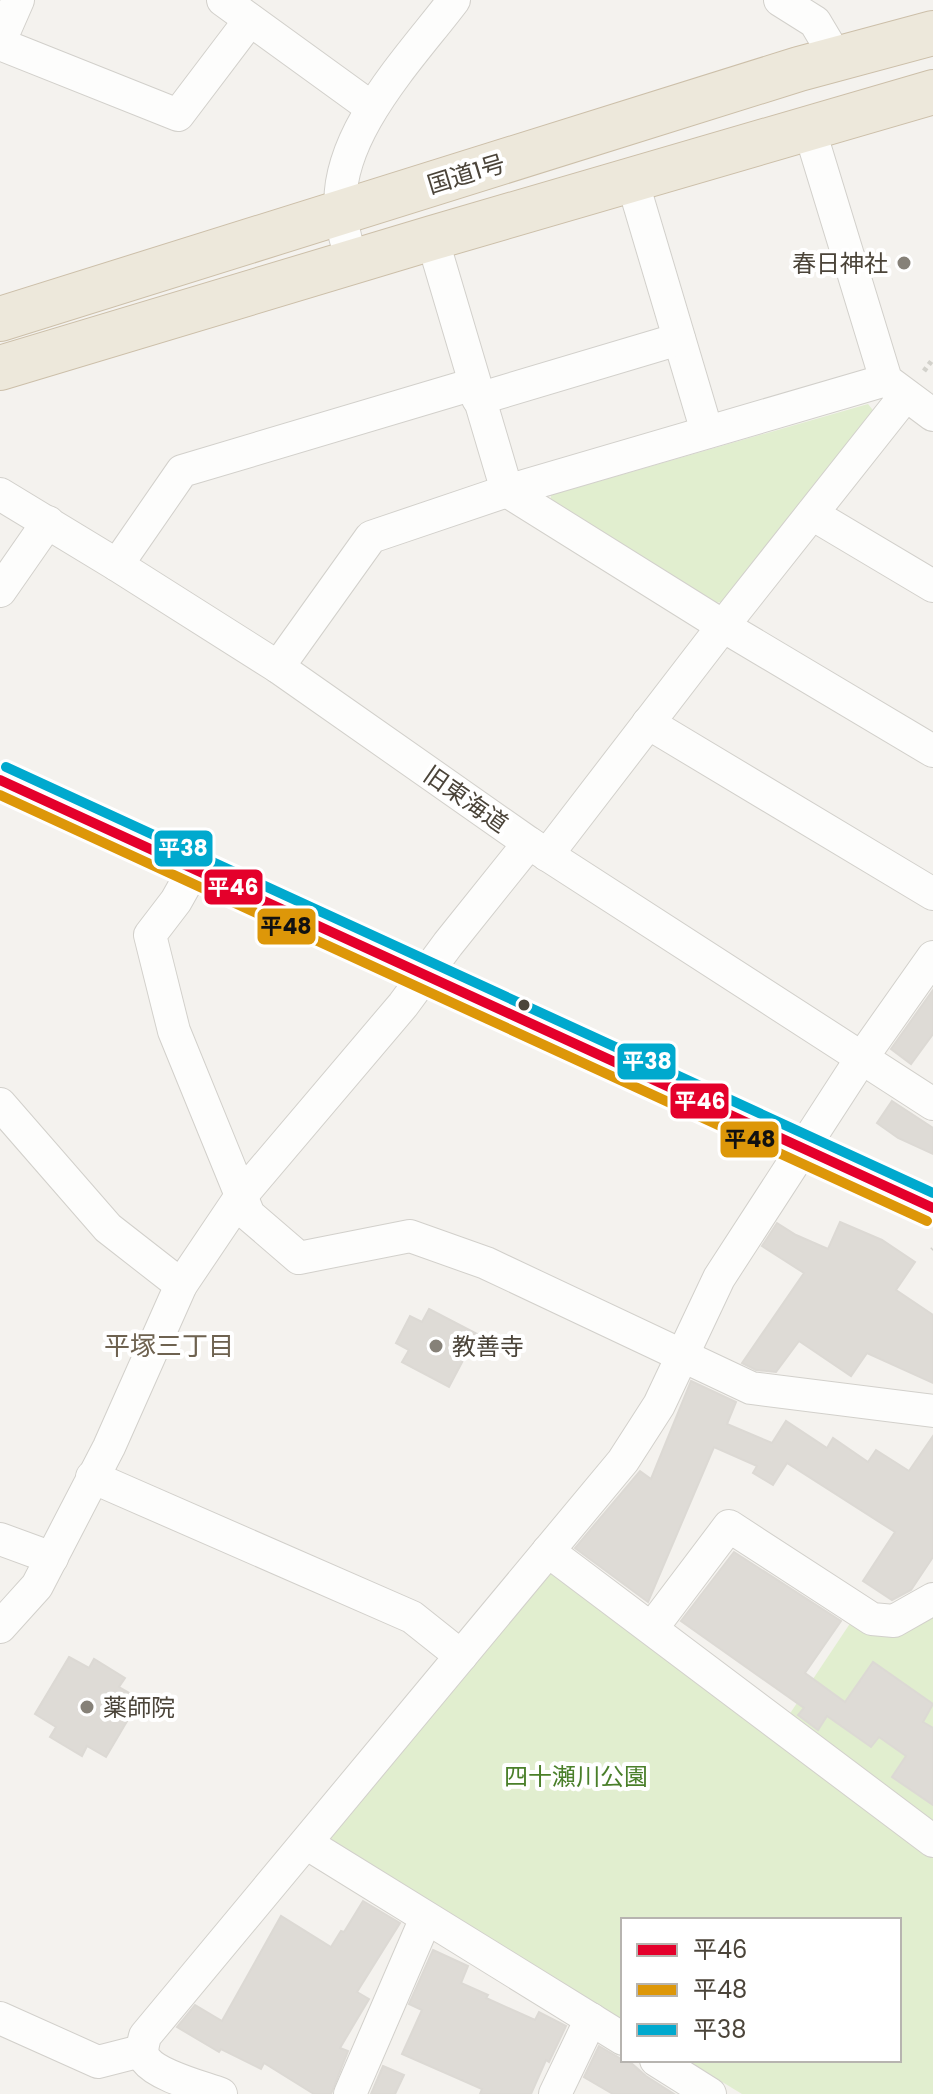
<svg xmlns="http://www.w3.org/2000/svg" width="933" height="2094" viewBox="0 0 933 2094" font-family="Poppins,'Noto Sans JP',sans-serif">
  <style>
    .green { fill: #e1eecf }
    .building { fill: #dedbd6; stroke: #dcd9d4; stroke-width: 2 }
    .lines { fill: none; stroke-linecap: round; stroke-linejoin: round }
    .minor-casing { stroke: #d2d0cb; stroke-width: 34 }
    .highway-casing { stroke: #ccbfa9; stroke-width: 46 }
    .path { stroke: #d3d2cc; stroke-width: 5; stroke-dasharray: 4 4; stroke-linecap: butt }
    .minor { stroke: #fdfdfc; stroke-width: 32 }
    .highway { stroke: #ede8db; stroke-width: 44 }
    .bus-1-casing { stroke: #fff; stroke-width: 16 }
    .bus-2-casing { stroke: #fff; stroke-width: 16 }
    .bus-3-casing { stroke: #fff; stroke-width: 16 }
    .bus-1 { stroke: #e4002b; stroke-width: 10 }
    .bus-2 { stroke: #dd9709; stroke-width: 10 }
    .bus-3 { stroke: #00a9ce; stroke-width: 10 }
    .poi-dot { fill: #868178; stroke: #fff; stroke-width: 3 }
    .bus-dot { fill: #4b4439; stroke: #fff; stroke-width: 3 }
    .labels { text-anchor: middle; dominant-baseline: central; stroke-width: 8; stroke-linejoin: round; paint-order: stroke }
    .street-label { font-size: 24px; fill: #4b4439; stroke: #fff }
    .poi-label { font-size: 24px; fill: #4b4439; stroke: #fff; text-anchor: start }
    .park-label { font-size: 24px; fill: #4a7f2a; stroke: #fff }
    .neighbourhood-label { font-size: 26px; fill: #6e6250; stroke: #fff }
    .line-badge { stroke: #fff; stroke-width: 3 }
    .badge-label { font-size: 22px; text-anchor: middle; font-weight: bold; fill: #fff }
    .pale-badge-label { font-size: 22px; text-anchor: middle; font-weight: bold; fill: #111 }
  </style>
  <rect width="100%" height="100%" fill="#f4f2ee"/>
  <g class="green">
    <polygon points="868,404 876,414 732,600 716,603 550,504 551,495"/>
    <polygon points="557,1569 933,1856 933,2094 742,2094 686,2060 899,2060 899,1920 623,1920 623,2022 330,1842 329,1834 548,1573"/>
    <polygon points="933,1609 933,1825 789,1715 853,1619"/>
  </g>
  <g class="building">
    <polygon points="933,990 933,1034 911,1064 891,1049"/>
    <polygon points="892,1101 933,1128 933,1154 898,1138 877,1123"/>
    <polygon points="840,1222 882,1240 915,1262 896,1290 933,1315 933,1383 867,1353 851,1376 799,1341 776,1372 756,1370 742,1363 804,1273 762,1246 777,1223 796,1235 828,1249"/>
    <polygon points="429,1309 477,1334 449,1387 402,1362 409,1350 396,1343 410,1316 422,1322"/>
    <polygon points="691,1381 736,1402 727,1424 772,1443 786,1421 827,1448 833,1438 868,1462 876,1450 909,1471 933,1436 933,1557 911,1590 892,1600 863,1581 895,1532 787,1463 773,1485 753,1473 757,1466 714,1447 648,1602 575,1548 640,1471 651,1479"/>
    <polygon points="734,1552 841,1621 805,1673 845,1702 873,1662 933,1704 923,1722 933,1728 933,1805 892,1777 906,1756 879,1737 871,1747 827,1716 818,1730 798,1715 804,1708 681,1621"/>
    <polygon points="69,1657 89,1668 94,1659 125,1678 119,1687 140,1699 106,1757 87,1746 82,1756 50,1737 56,1727 35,1714"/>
    <polygon points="363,1901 400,1923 357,1992 369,1999 340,2048 348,2051 331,2094 314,2094 264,2063 261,2069 221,2049 219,2052 177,2027 195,2005 222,2021 281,1916 331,1947 341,1931 344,1932"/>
    <polygon points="433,1950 468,1966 461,1983 488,1995 486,1998 535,2020 539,2012 566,2026 549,2062 546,2060 531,2094 480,2094 482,2089 402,2054 422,2010 409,2004"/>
    <polygon points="599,2046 623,2060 631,2060 630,2062 646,2076 674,2094 613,2094 584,2077"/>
    <polygon points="383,2066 404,2075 395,2094 371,2094"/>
  </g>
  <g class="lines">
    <g class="minor-casing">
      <g id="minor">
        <polyline points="223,0 372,108"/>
        <polyline points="780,0 815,22 837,59"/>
        <polyline points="0,41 18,0"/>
        <polyline points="0,44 178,115 250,20"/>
        <polyline points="809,128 886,380 933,415"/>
        <polyline points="632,180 707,432"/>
        <polyline points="432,238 507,491 723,626 933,751"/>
        <path d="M352,262C348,246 342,230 341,214C332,137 411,57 454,0"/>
        <polyline points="478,399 679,339"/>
        <polyline points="0,494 117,565 278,667 529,843 933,1104"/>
        <polyline points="812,514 933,586"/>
        <polyline points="117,565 182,471 474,384"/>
        <polyline points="0,591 48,522"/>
        <polyline points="278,667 371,537 507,491 886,380"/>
        <polyline points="648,723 933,894"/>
        <polyline points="0,780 933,1208"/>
        <polyline points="547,855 723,626 905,396"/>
        <polyline points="194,869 176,901 150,935 174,1031 249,1215 299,1258 410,1236 486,1263 751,1388 933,1411"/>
        <polyline points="0,1104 108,1228 181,1285"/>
        <polyline points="92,1477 412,1617 461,1656"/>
        <polyline points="0,1539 52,1558"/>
        <polyline points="548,1551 933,1841"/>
        <polyline points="0,1627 37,1586 109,1447 181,1285 241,1196 403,1005 448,944 529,843"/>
        <polyline points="652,1628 729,1526 872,1619 894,1621 933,1599"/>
        <polyline points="306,1843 623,2039"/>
        <polyline points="0,2018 98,2062 141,2051"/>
        <polyline points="656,2060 710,2094"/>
        <path d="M221,2094C202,2087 158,2076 146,2060C140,2052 143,2045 145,2036L623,1461L659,1405L719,1278L861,1059L933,957"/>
        <polyline points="350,2094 426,1918"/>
        <polyline points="555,2094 591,2019"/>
      </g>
    </g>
    <g class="highway-casing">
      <g id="highway">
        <polyline points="0,319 799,69 933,33"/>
        <polyline points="0,368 432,238 933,92"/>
      </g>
    </g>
    <g class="path">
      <polyline points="924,371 933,359"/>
      <polyline points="932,1250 933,1249"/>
    </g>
    <use href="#minor" class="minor"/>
    <use href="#highway" class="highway"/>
    <g class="bus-1-casing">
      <polyline id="bus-1" points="0,780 933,1208"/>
    </g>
    <g class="bus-2-casing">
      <polyline id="bus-2" points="0,795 927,1221"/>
    </g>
    <g class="bus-3-casing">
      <polyline id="bus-3" points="6,767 933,1193"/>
    </g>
    <use href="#bus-1" class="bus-1"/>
    <use href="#bus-2" class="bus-2"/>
    <use href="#bus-3" class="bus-3"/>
  </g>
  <g class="poi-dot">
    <circle cx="904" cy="263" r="8"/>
    <circle cx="436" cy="1346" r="8"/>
    <circle cx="87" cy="1707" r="8"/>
  </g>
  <circle class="bus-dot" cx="524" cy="1005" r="7"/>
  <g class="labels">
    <g class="street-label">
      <text transform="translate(466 174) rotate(-17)">国道1号</text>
      <text transform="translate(466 799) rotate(35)">旧東海道</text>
    </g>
    <g class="poi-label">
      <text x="888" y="263" text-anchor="end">春日神社</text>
      <text x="452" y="1346">教善寺</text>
      <text x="103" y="1707">薬師院</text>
    </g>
    <g class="park-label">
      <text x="576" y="1776">四十瀬川公園</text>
    </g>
    <g class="neighbourhood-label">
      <text x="169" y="1346">平塚三丁目</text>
    </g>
  </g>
  <g class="line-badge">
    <rect x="153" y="829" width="61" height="39" rx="8" fill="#00a9ce"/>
    <rect x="203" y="868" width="61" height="38" rx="8" fill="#e4002b"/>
    <rect x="256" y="907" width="61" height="39" rx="8" fill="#dd9709"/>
    <rect x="616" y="1042" width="61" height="39" rx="8" fill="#00a9ce"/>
    <rect x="669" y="1082" width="61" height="38" rx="8" fill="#e4002b"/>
    <rect x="719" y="1120" width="61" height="39" rx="8" fill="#dd9709"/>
  </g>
  <g class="badge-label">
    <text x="183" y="856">平38</text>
    <text x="233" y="895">平46</text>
    <text x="647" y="1069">平38</text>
    <text x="700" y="1109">平46</text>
  </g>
  <g class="pale-badge-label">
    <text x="286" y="934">平48</text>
    <text x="750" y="1147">平48</text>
  </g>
  <rect x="621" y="1918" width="280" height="144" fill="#ffffff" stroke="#b7b4b0" stroke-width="2"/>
  <rect x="637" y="1944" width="40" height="12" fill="#e4002b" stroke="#b7b4b0" stroke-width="2"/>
  <text x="693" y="1958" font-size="24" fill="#4b4439">平46</text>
  <rect x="637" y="1984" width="40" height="12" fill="#dd9709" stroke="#b7b4b0" stroke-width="2"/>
  <text x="693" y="1998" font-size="24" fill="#4b4439">平48</text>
  <rect x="637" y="2024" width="40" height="12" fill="#00a9ce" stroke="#b7b4b0" stroke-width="2"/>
  <text x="693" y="2038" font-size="24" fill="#4b4439">平38</text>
</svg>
